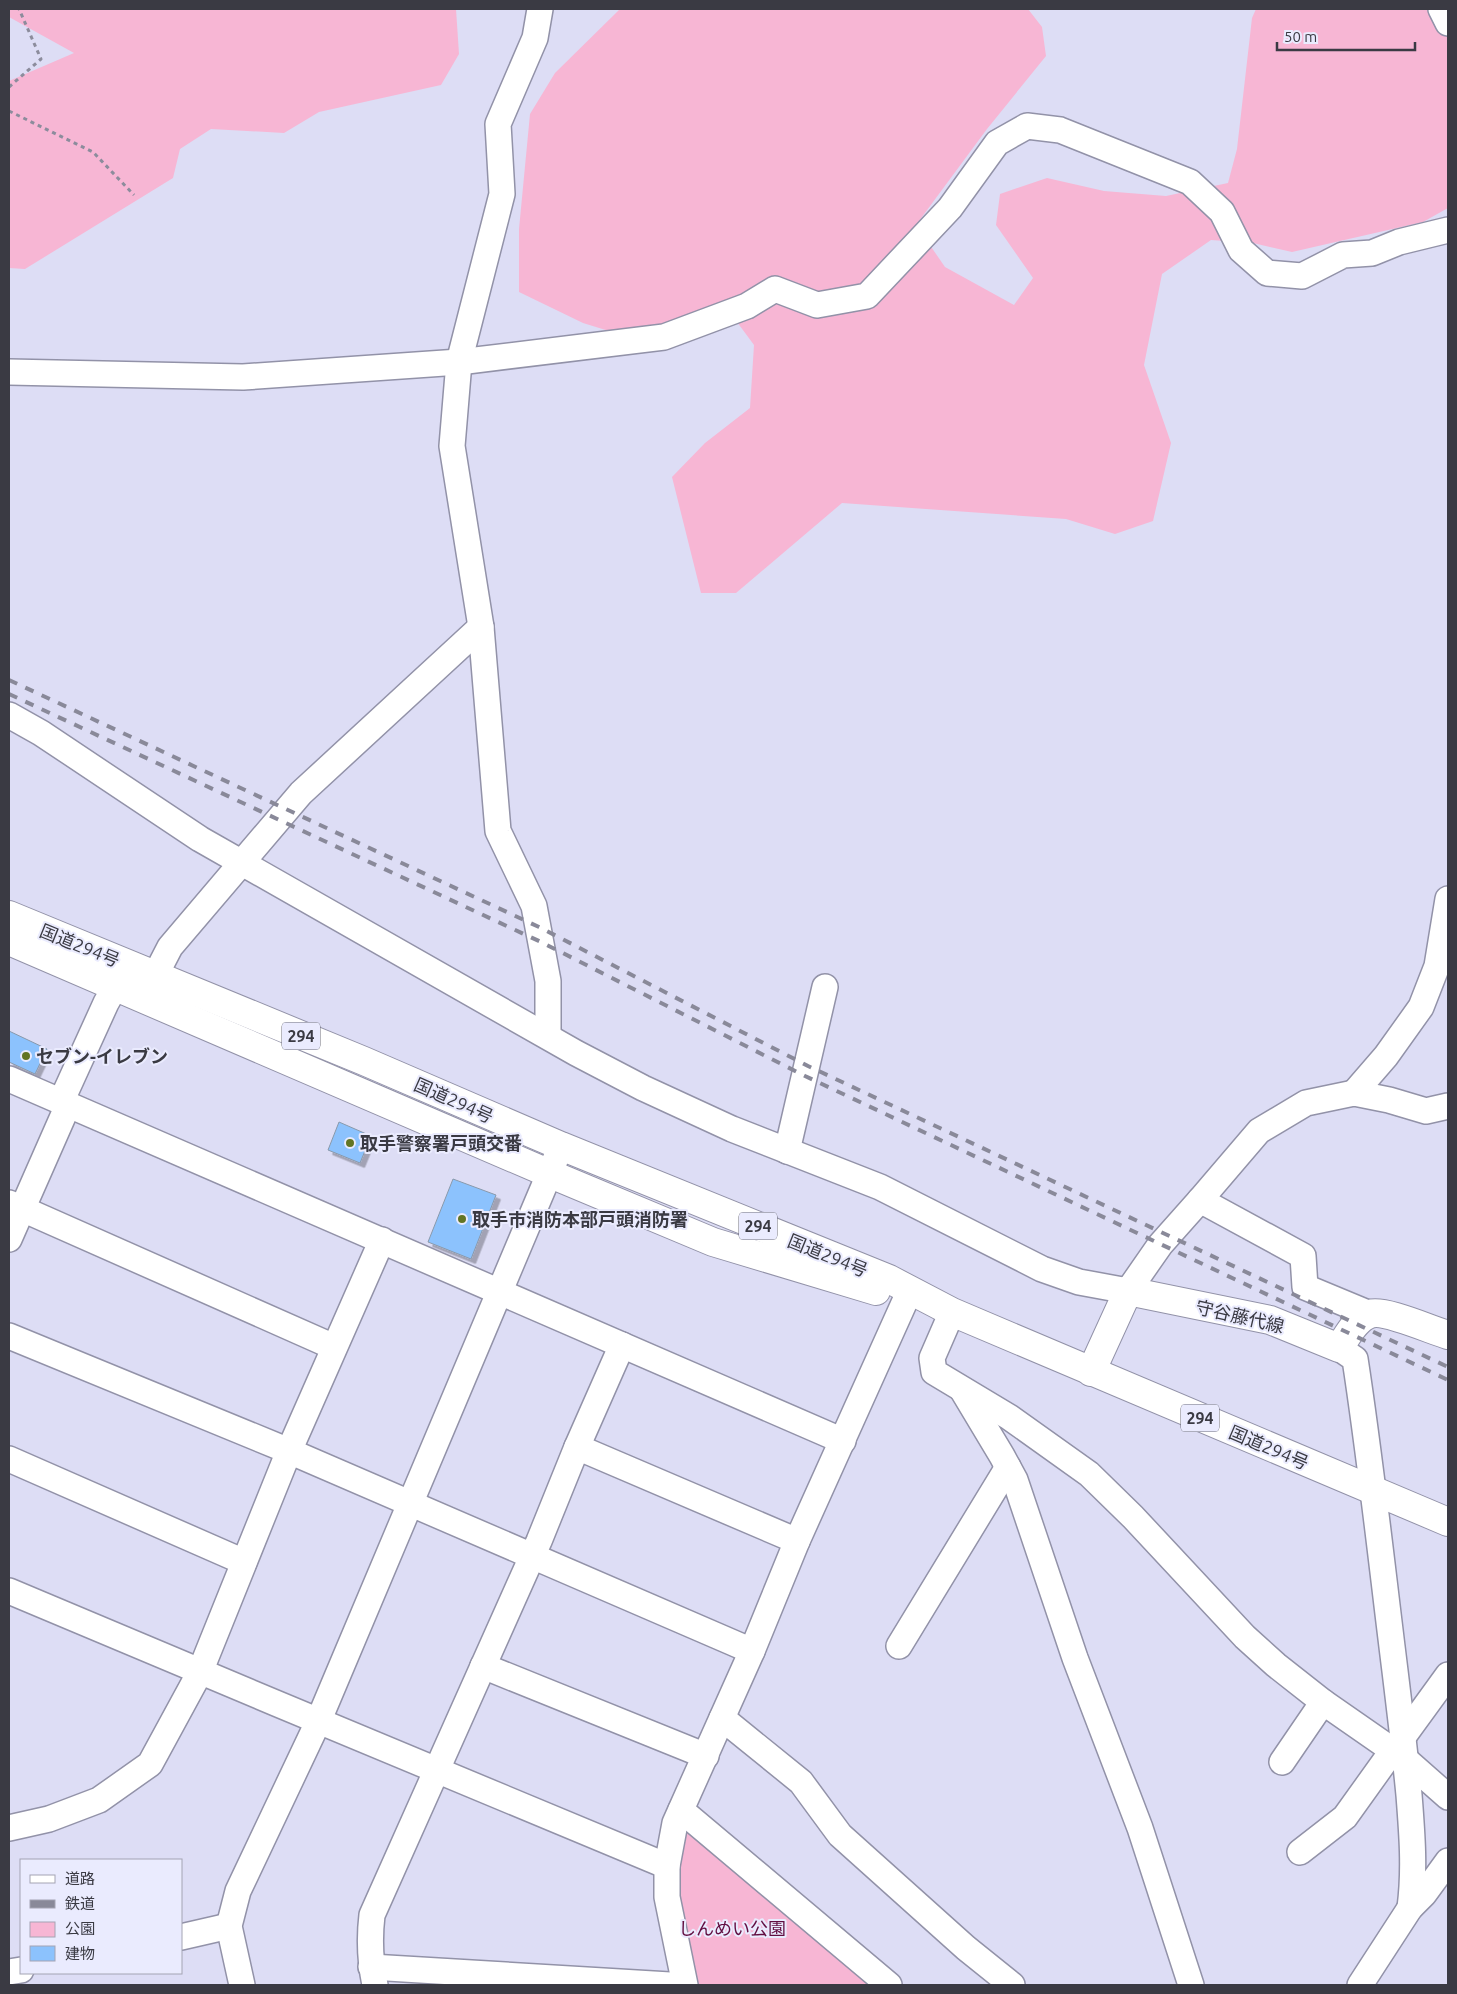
<svg xmlns="http://www.w3.org/2000/svg" width="1457" height="1994" viewBox="0 0 1457 1994" font-family="Ubuntu,'Noto Sans JP',sans-serif">
  <style>
    .green { fill: #f7b6d4 }
    .building { fill: #8cc2fd; stroke: #8999ab; filter: url(#shadow) }
    .lines { fill: none; stroke-linecap: round; stroke-linejoin: round }
    .minor-casing { stroke: #9292a8; stroke-width: 28 }
    .major-casing { stroke: #9292a8; stroke-width: 30 }
    .highway-casing { stroke: #9292a8; stroke-width: 30 }
    .path { stroke: #8c8c9c; stroke-width: 3; stroke-dasharray: 4 4; stroke-linecap: butt }
    .minor { stroke: #fff; stroke-width: 25 }
    .major { stroke: #fff; stroke-width: 28 }
    .highway { stroke: #fff; stroke-width: 28 }
    .rail { stroke: #898999; stroke-width: 4; stroke-dasharray: 9 9; stroke-linecap: butt }
    .poi-dot { fill: #627524; stroke: #eaebfe; stroke-width: 2 }
    .labels { text-anchor: middle; dominant-baseline: central; stroke-width: 4; stroke-linejoin: round; paint-order: stroke }
    .shield { fill: #eaebfe; stroke: #6f6f7b; stroke-width: 1 }
    .shield-label { font-size: 16px; font-weight: bold; fill: #3a3a43 }
    .street-label { font-size: 18px; fill: #3a3a43; stroke: #eaebfe }
    .poi-label { font-size: 18px; font-weight: bold; fill: #3a3a43; stroke: #eaebfe; text-anchor: start }
    .park-label { font-size: 18px; fill: #620e41; stroke: #eaebfe }
  </style>
  <defs>
    <filter id="shadow"><feDropShadow dx="4.5" dy="4.5" stdDeviation="0" flood-color="#0004"/></filter>
  </defs>
  <rect width="100%" height="100%" fill="#ddddf5"/>
  <g class="green">
    <polygon points="9,9 456,9 459,54 441,85 319,112 284,133 211,129 180,149 173,178 25,269 9,268 9,81 74,53 9,17"/>
    <polygon points="620,9 1028,9 1042,27 1046,56 987,129 916,225 945,267 1014,305 1033,278 996,225 1000,194 1047,178 1104,191 1166,196 1228,183 1237,149 1252,18 1256,9 1448,9 1448,208 1423,222 1292,252 1253,243 1211,240 1162,274 1144,365 1171,443 1153,521 1115,534 1066,519 842,503 736,593 701,593 672,477 705,443 750,408 754,345 723,303 638,340 583,323 519,292 519,229 530,114 555,73"/>
    <polygon points="681,1810 873,1985 685,1985 667,1897"/>
  </g>
  <g class="building">
    <polygon points="9,1031 47,1049 35,1074 9,1062"/>
    <polygon points="339,1122 371,1136 360,1163 328,1150"/>
    <polygon points="453,1179 496,1195 471,1259 428,1242"/>
  </g>
  <g class="lines">
    <g class="minor-casing">
      <g id="minor">
        <polyline points="540,9 535,38 498,124 502,194 459,362 452,446 481,627 498,831 534,906 548,981 548,1036"/>
        <polyline points="1441,9 1448,23"/>
        <polyline points="9,372 243,377 459,362 664,337 747,306 775,289 817,305 867,296 950,208 997,143 1027,126 1060,130 1190,182 1222,212 1241,250 1267,273 1302,276 1343,255 1372,253 1399,242 1448,230"/>
        <polyline points="9,715 41,733 200,839 576,1053 643,1088 732,1129 880,1187 1042,1269 1079,1282 1128,1291 1160,1245 1200,1200"/>
        <polyline points="155,976 170,947 301,793 481,627"/>
        <polyline points="9,1079 843,1441"/>
        <polyline points="1354,1093 1386,1056 1421,1007 1437,966 1448,899"/>
        <polyline points="61,1102 106,1003 115,987"/>
        <polyline points="787,1151 825,987"/>
        <polyline points="9,1203 334,1347"/>
        <polyline points="9,1239 68,1105"/>
        <polyline points="952,1312 932,1358 934,1372 1009,1417 1089,1474 1133,1517 1245,1637 1276,1665 1323,1702 1405,1759 1448,1797"/>
        <polyline points="1370,1314 1305,1287 1303,1256 1200,1200 1259,1131 1306,1103 1354,1093 1389,1100 1426,1111 1448,1106"/>
        <polyline points="9,1336 289,1451 752,1651"/>
        <path d="M1339,1348L1355,1359C1371,1463 1382,1567 1395,1671C1400,1712 1405,1753 1409,1795C1412,1833 1415,1870 1410,1908"/>
        <polyline points="963,1391 1002,1456 1015,1480 1075,1658 1140,1828 1191,1985"/>
        <polyline points="577,1447 797,1541"/>
        <polyline points="9,1459 244,1562"/>
        <path d="M9,1591C228,1684 447,1774 667,1866"/>
        <polyline points="899,1646 1008,1467"/>
        <polyline points="483,1666 706,1756"/>
        <polyline points="722,1718 801,1782 840,1835 966,1948 1012,1985"/>
        <polyline points="1403,1737 1448,1675"/>
        <polyline points="1282,1762 1323,1702"/>
        <polyline points="681,1810 889,1985"/>
        <polyline points="9,1828 49,1819 99,1800 150,1764 200,1672 289,1451 382,1240"/>
        <polyline points="1300,1852 1345,1817 1393,1750"/>
        <polyline points="181,1937 229,1926"/>
        <polyline points="371,1967 670,1985"/>
        <polyline points="9,1972 21,1970"/>
        <polyline points="242,1985 229,1926 238,1891 318,1722 561,1146"/>
        <path d="M375,1985C370,1961 369,1940 372,1915L539,1541L577,1447L622,1345"/>
        <polyline points="685,1985 667,1897 667,1866 675,1823 752,1651 797,1541 910,1290"/>
        <polyline points="1360,1985 1410,1908 1424,1894 1448,1861"/>
      </g>
    </g>
    <g class="major-casing">
      <path id="major" d="M1091,1372L1128,1291L1270,1320L1339,1348C1347,1337 1355,1319 1370,1314C1384,1309 1431,1330 1448,1335"/>
    </g>
    <g class="highway-casing">
      <g id="highway">
        <polyline points="9,915 364,1061 561,1146 889,1279 952,1312 1448,1522"/>
        <polyline points="9,941 548,1173 713,1242 876,1291"/>
      </g>
    </g>
    <g class="path">
      <polyline points="9,87 41,59 19,9"/>
      <polyline points="9,111 93,152 134,195"/>
    </g>
    <use href="#minor" class="minor"/>
    <use href="#major" class="major"/>
    <use href="#highway" class="highway"/>
    <g class="rail">
      <polyline points="9,680 539,927 808,1066 1448,1367"/>
      <polyline points="9,694 541,942 805,1076 1448,1380"/>
    </g>
  </g>
  <g class="poi-dot">
    <circle cx="26" cy="1056" r="5"/>
    <circle cx="350" cy="1143" r="5"/>
    <circle cx="462" cy="1219" r="5"/>
  </g>
  <g class="labels">
    <g class="shield">
      <rect x="282" y="1022.5" width="38" height="27" rx="4"/>
      <rect x="739" y="1212.5" width="38" height="27" rx="4"/>
      <rect x="1181" y="1404.5" width="38" height="27" rx="4"/>
    </g>
    <g class="shield-label">
      <text x="301" y="1036">294</text>
      <text x="758" y="1226">294</text>
      <text x="1200" y="1418">294</text>
    </g>
    <g class="street-label">
      <text transform="translate(80 945) rotate(22)">国道294号</text>
      <text transform="translate(454 1100) rotate(24)">国道294号</text>
      <text transform="translate(828 1255) rotate(22)">国道294号</text>
      <text transform="translate(1240 1316) rotate(13)">守谷藤代線</text>
      <text transform="translate(1269 1447) rotate(23)">国道294号</text>
    </g>
    <g class="poi-label">
      <text x="36" y="1056">セブン-イレブン</text>
      <text x="360" y="1143">取手警察署戸頭交番</text>
      <text x="472" y="1219">取手市消防本部戸頭消防署</text>
    </g>
    <g class="park-label">
      <text x="732" y="1928">しんめい公園</text>
    </g>
  </g>
  <rect width="1457" height="1994" fill="none" stroke="#3a3a43" stroke-width="20"/>
  <rect x="20" y="1859" width="162" height="115" fill="#eaebfe" stroke="#a4a4b3"/>
  <rect x="30" y="1875" width="25" height="8" fill="#ffffff" stroke="#a4a4b3"/>
  <text x="65" y="1884" font-size="15" fill="#3a3a43">道路</text>
  <rect x="30" y="1900" width="25" height="8" fill="#898999" stroke="#a4a4b3"/>
  <text x="65" y="1909" font-size="15" fill="#3a3a43">鉄道</text>
  <rect x="30" y="1922" width="25" height="15" fill="#f7b6d4" stroke="#a4a4b3"/>
  <text x="65" y="1934" font-size="15" fill="#3a3a43">公園</text>
  <rect x="30" y="1946" width="25" height="15" fill="#8cc2fd" stroke="#a4a4b3"/>
  <text x="65" y="1959" font-size="15" fill="#3a3a43">建物</text>
  <path d="M1277 42v8h138v-8" fill="none" stroke="#3a3a43" stroke-width="2.5"/>
  <text x="1284" y="42" font-size="15" fill="#3a3a43" stroke="#eaebfe" stroke-width="4" paint-order="stroke">50 m</text>
</svg>
